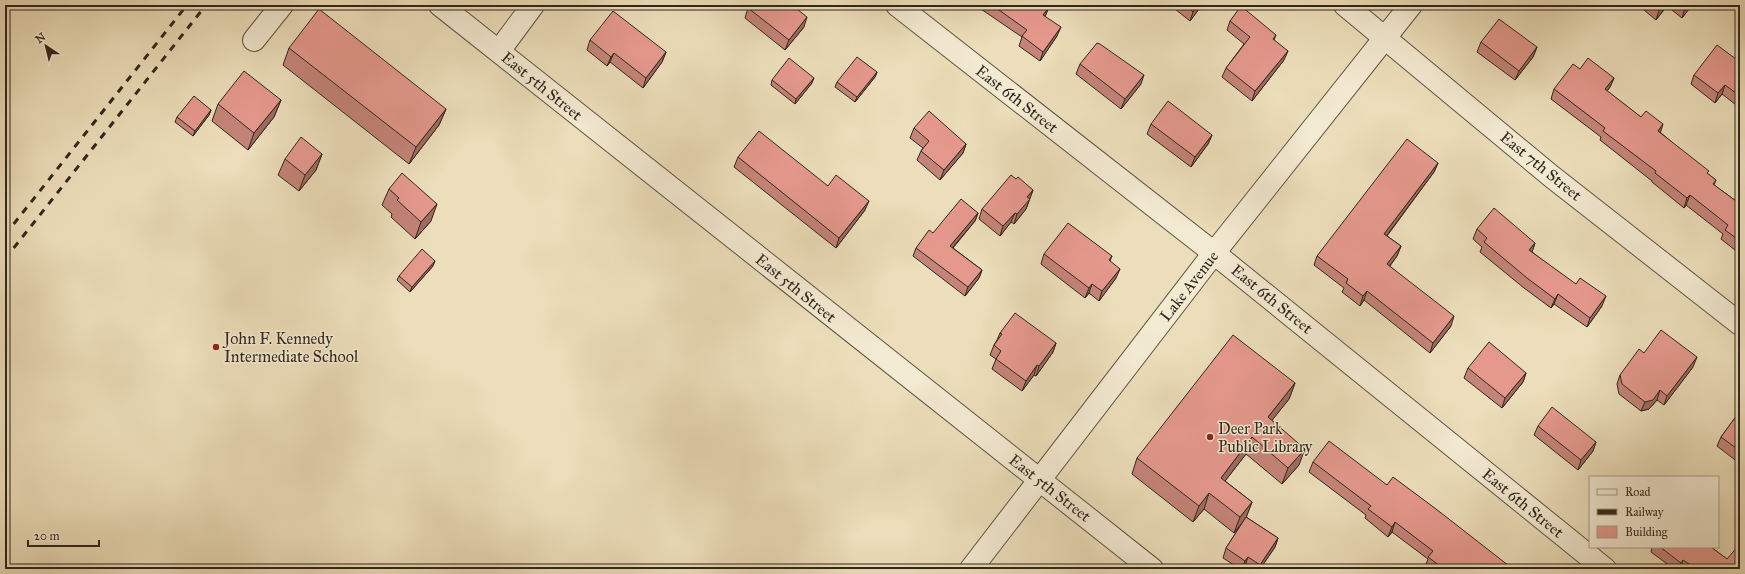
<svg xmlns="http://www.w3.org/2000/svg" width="1745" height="574" viewBox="0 0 1745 574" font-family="'IM FELL Great Primer',serif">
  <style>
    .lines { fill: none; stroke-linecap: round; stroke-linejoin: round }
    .minor-casing { stroke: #5e5443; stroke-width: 24 }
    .tertiary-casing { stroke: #5e5443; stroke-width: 24 }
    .minor { stroke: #f3ead2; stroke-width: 22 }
    .tertiary { stroke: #f3ead2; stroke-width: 22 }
    .rail { stroke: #2f261b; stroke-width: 3; stroke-dasharray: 7 7; stroke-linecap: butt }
    .wall { fill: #c58479; stroke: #2f261b }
    .shaded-wall { fill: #a06b63; stroke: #2f261b }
    .building { fill: #e5998d; stroke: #2f261b }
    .poi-dot { fill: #8f2418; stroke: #f3ead2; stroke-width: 1.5 }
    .labels { text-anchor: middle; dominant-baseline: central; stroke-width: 3; stroke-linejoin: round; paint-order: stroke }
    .street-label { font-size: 16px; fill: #2f261b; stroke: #f3ead2 }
    .poi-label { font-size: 16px; fill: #2f261b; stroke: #f3ead2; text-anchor: start }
  </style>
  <rect width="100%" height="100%" fill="#ecdeba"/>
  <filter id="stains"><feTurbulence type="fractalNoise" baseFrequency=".005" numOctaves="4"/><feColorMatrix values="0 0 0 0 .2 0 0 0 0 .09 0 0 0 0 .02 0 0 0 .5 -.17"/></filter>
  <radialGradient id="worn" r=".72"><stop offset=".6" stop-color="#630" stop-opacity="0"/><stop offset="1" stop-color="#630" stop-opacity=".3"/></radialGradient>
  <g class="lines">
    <g class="minor-casing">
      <g id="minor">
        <polyline points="440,5 1152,569"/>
        <polyline points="897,5 1214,253 1605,569"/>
        <polyline points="1345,5 1551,176 1740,324"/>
        <polyline points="254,40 282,5"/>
        <polyline points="499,51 533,5"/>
      </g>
    </g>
    <g class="tertiary-casing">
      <polyline id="tertiary" points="971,569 1214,253 1411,5"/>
    </g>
    <use href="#minor" class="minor"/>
    <use href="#tertiary" class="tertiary"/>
    <g class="rail">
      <polyline points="5,235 187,5"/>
      <polyline points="5,259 206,5"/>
    </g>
  </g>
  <g class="wall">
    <polygon points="975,5 1045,5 1049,7 1045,16 1057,36 1040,61 1019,46 1022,37"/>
    <polygon points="1170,5 1202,5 1190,21"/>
    <polygon points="1638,5 1692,5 1682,18 1667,6 1656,20"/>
    <polygon points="748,8 804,27 785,50 745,18"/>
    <polygon points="1230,21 1276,35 1274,40 1284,60 1252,101 1222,77 1226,68 1244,44 1227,30"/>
    <polygon points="590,40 666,52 662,62 643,88 610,62 607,66 587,50"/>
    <polygon points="1481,42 1537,47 1533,57 1515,80 1477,52"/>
    <polygon points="289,48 446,109 439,125 409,164 283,65"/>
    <polygon points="1740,62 1740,108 1722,94 1715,103 1691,84 1694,75"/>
    <polygon points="1080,64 1141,84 1121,109 1076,74"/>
    <polygon points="1580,69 1614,78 1610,87 1607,91 1660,132 1708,174 1716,180 1714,185 1740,204 1740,254 1721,239 1723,234 1686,205 1684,208 1652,182 1652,181 1600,140 1601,137 1551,99 1554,89"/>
    <polygon points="877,72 875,77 855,102 835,87 837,82"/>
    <polygon points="772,80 812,83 795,104 771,85"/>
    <polygon points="281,100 274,117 248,150 212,121 218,104"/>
    <polygon points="211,110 209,115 193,136 175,122 177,117"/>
    <polygon points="1151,124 1212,135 1208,144 1191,167 1147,134"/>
    <polygon points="914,128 966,144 963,153 940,180 917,160 921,151 923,148 910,138"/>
    <polygon points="322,154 316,170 299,191 278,175 285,159"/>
    <polygon points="738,157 828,186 865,210 836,248 734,167"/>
    <polygon points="1438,163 1434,172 1387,236 1401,246 1397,256 1390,266 1451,326 1430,353 1364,300 1360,306 1342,292 1344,288 1314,265 1317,256"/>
    <polygon points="1016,179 1033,190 1026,209 1014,224 1011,222 1000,236 979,219 982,209"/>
    <polygon points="389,189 431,221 415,239 391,217 392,214 382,205"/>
    <polygon points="978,213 975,221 953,248 982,270 979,278 965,296 913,256 916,248 933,233"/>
    <polygon points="1477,229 1535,243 1532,252 1602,306 1587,327 1554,304 1551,308 1524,288 1480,252 1482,247 1473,239"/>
    <polygon points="1044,254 1112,256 1110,261 1116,278 1099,301 1089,293 1085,298 1041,264"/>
    <polygon points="433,266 410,292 397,280 399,276"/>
    <polygon points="1000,333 1056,343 1053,352 1036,376 1034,375 1022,391 992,369 996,359 990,355 994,345 997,340"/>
    <polygon points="1644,353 1693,367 1664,405 1657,400 1649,409 1641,411 1619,394 1617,384 1620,375"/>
    <polygon points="1468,368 1526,373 1523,382 1502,408 1464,378"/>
    <polygon points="1295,383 1289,399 1272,420 1299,465 1282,484 1246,454 1225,481 1252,502 1246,517 1278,538 1275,547 1260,569 1249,569 1245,566 1243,569 1240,569 1223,558 1226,548 1244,520 1234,533 1204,509 1193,522 1132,474 1137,458"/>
    <polygon points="1740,411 1740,465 1739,465 1739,463 1717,446 1721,437"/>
    <polygon points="1538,426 1596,442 1593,451 1578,470 1534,435"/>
    <polygon points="1313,462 1387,485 1513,569 1428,569 1425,567 1428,559 1392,532 1388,537 1365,518 1366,515 1309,472"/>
    <polygon points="1652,547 1711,547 1740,569 1674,569 1651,552"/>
  </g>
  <g class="shaded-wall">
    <polygon points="1198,5 1202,5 1190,21 1193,12"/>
    <polygon points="1663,5 1667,5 1656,20 1659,10"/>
    <polygon points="1688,5 1692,5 1682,18 1685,8"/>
    <polygon points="1049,7 1045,17 1043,15"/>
    <polygon points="807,17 804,27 785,50 789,40"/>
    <polygon points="1061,27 1057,36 1040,61 1043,52"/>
    <polygon points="1537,47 1533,57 1515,80 1519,71"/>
    <polygon points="1288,51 1284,60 1252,101 1255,91"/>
    <polygon points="666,52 662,62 643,88 646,78"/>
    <polygon points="614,53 610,62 607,66 611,57"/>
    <polygon points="877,72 875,77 855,102 857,97"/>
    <polygon points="1144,75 1141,84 1121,109 1125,99"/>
    <polygon points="814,78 812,83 795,104 796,99"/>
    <polygon points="1614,78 1610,87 1601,99 1605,89"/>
    <polygon points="1725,85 1722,94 1715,103 1718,93"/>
    <polygon points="281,100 274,117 248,150 254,133"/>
    <polygon points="446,109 439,125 409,164 416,147"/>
    <polygon points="211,110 209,115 193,136 195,131"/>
    <polygon points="1663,124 1660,134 1658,131"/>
    <polygon points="1212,135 1208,144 1191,167 1195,157"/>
    <polygon points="966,144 963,153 940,180 944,170"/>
    <polygon points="322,154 316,170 299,191 305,175"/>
    <polygon points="1438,163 1434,172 1381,243 1384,234"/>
    <polygon points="1033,190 1026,209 1014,224 1017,214 1027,197"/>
    <polygon points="1690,195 1686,205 1684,208 1687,198"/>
    <polygon points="869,201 865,210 836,248 839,238"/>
    <polygon points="437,204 431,221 415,239 421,222"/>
    <polygon points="978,213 975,221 947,254 950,246"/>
    <polygon points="1015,213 1011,222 1000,236 1003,226"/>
    <polygon points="1535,243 1532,252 1529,250"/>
    <polygon points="1401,246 1397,256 1384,273 1387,264"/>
    <polygon points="435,261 433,266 410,292 412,287"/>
    <polygon points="1120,269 1116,278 1099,301 1102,291"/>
    <polygon points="982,270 979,278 965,296 968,287"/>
    <polygon points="1092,284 1089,293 1085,298 1089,288"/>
    <polygon points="1367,291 1364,300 1360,306 1363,296"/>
    <polygon points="1558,294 1554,304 1551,308 1555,299"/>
    <polygon points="1606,296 1602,306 1587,327 1590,318"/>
    <polygon points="1454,316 1451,326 1430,353 1433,343"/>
    <polygon points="1056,343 1053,352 1036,376 1039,366"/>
    <polygon points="1697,357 1693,367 1664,405 1667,396"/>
    <polygon points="1037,365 1034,375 1022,391 1026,381"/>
    <polygon points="1526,373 1523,382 1502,408 1505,398"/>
    <polygon points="1295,383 1289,399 1262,433 1268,417"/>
    <polygon points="1660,390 1657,400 1649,409 1641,411 1645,402"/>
    <polygon points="1252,437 1246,454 1215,494 1221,478"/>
    <polygon points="1596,442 1593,451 1578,470 1581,460"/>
    <polygon points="1305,449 1299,465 1282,484 1288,468"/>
    <polygon points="1209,493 1204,509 1193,522 1199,506"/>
    <polygon points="1252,502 1246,518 1234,533 1240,517"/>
    <polygon points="1395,522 1392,532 1388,537 1392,527"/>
    <polygon points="1278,538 1275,547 1260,569 1259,569 1260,565"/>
    <polygon points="1248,557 1245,566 1242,569 1245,561"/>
    <polygon points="1683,560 1680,569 1679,569 1681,563"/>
  </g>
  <g class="building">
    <polygon points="751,5 792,5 807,17 789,40 748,8"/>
    <polygon points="992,5 1045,5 1049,7 1043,15 1061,27 1043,52 1022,36 1027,30"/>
    <polygon points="1185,5 1198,5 1193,12"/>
    <polygon points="1653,5 1663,5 1659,10"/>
    <polygon points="1681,5 1688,5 1685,8"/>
    <polygon points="1241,6 1276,35 1273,39 1288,51 1255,91 1226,68 1250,37 1230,21"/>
    <polygon points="319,9 446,109 416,147 289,48"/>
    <polygon points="613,11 666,52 646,78 614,53 611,57 590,40"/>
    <polygon points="1499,19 1537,47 1519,71 1481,42"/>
    <polygon points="1097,43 1100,44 1144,75 1125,99 1080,64"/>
    <polygon points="1717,45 1740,62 1740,96 1725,85 1718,93 1694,75"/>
    <polygon points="857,57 877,72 857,97 837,82"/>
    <polygon points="789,58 814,78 796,99 772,80"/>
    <polygon points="1588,58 1614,78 1605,89 1641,117 1646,111 1663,124 1658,131 1709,171 1707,173 1716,180 1713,184 1740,204 1740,241 1725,230 1728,225 1690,195 1687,198 1655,173 1656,171 1603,131 1605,128 1554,89 1573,64 1580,69"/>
    <polygon points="244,71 281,100 254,133 218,104"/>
    <polygon points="194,96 211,110 195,131 177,117"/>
    <polygon points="1168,101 1212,135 1195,157 1151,124"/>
    <polygon points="929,111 966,144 944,170 921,151 929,141 914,128"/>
    <polygon points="759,131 828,186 836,175 869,201 839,238 738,157"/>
    <polygon points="301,137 322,154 305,175 285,159"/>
    <polygon points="1407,139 1438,163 1384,234 1401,246 1387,264 1454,316 1433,343 1367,291 1363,296 1346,283 1348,279 1317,256"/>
    <polygon points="402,173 437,204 421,222 397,200 399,198 389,189"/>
    <polygon points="1011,175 1016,179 1018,177 1033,190 1027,197 1030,199 1017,214 1015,213 1003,226 982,209"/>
    <polygon points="961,199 978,213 950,246 982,270 968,287 916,248 929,230 933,233"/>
    <polygon points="1494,208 1535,243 1529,250 1576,284 1580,278 1606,296 1590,318 1558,294 1555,299 1527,278 1484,242 1487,238 1477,229"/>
    <polygon points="1068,223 1112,256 1109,260 1120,269 1102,291 1092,284 1089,288 1044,254"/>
    <polygon points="422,249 435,261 412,287 399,276"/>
    <polygon points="1015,313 1056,343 1039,366 1037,365 1026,381 996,359 1001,351 994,345 1002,334 1000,333"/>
    <polygon points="1661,330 1697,357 1667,396 1660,390 1653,400 1645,402 1622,384 1620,375 1639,349 1644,353"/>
    <polygon points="1233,335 1295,383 1268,417 1305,449 1288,468 1252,437 1221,478 1252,502 1240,517 1209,493 1199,506 1137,458"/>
    <polygon points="1489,342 1526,373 1505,398 1468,368"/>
    <polygon points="1552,407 1596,442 1581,460 1538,426"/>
    <polygon points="1740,411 1740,451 1721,437"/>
    <polygon points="1329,441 1387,485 1393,477 1436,509 1513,569 1444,569 1428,557 1433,551 1395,522 1392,527 1368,509 1371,506 1313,462"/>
    <polygon points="1246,517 1278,538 1260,565 1248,557 1245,561 1226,548"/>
    <polygon points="1739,545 1740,546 1740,569 1697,569 1683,560 1681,563 1660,547 1711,547 1727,559"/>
  </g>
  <g class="poi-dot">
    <circle cx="216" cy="347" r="4"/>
    <circle cx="1210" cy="437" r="4"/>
  </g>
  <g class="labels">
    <g class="street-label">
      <text transform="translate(542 86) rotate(39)">East 5th Street</text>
      <text transform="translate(1017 99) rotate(38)">East 6th Street</text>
      <text transform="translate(1541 166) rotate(39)">East 7th Street</text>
      <text transform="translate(1189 286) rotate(-52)">Lake Avenue</text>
      <text transform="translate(796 288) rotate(39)">East 5th Street</text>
      <text transform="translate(1272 299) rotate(39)">East 6th Street</text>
      <text transform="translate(1050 488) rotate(38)">East 5th Street</text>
      <text transform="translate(1523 503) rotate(39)">East 6th Street</text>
    </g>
    <g class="poi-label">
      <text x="224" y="338">John F. Kennedy<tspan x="224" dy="18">Intermediate School</tspan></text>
      <text x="1218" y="428">Deer Park<tspan x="1218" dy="18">Public Library</tspan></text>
    </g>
  </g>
  <rect width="1745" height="574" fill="none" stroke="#ecdeba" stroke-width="20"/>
  <rect x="6" y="6" width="1733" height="562" fill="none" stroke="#2f261b" stroke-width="2"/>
  <rect x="10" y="10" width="1725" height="554" fill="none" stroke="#2f261b"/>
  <rect x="1589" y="476" width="130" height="72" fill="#f3ead2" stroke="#a59c89"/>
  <rect x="1597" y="489" width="20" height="6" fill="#f3ead2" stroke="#a59c89"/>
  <text x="1625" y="496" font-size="12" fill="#2f261b">Road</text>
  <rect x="1597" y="509" width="20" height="6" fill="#2f261b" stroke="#a59c89"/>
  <text x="1625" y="516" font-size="12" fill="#2f261b">Railway</text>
  <rect x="1597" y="526" width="20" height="12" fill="#e5998d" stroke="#a59c89"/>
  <text x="1625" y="536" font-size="12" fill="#2f261b">Building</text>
  <g transform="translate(46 46) rotate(325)" stroke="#f3ead2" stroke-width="3" paint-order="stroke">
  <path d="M0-3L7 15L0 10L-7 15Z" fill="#2f261b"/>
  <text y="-6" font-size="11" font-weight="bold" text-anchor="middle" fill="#2f261b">N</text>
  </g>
  <path d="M28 540v6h71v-6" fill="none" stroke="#2f261b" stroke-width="2"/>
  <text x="34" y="540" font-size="12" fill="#2f261b" stroke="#f3ead2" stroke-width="3" paint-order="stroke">20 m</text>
  <rect width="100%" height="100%" filter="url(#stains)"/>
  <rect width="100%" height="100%" fill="url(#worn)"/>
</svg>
